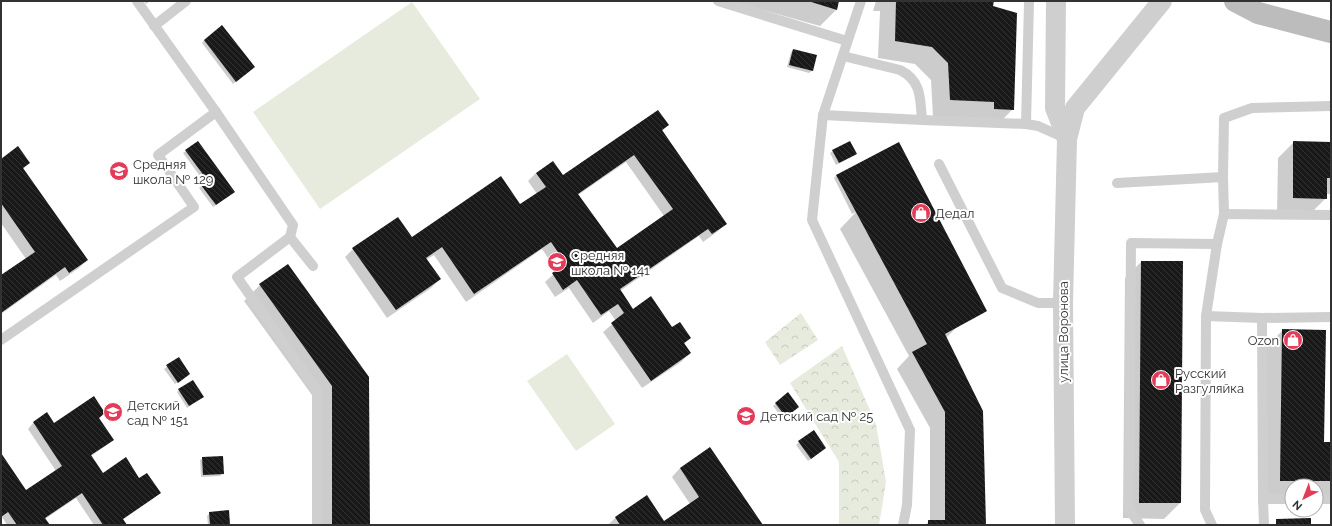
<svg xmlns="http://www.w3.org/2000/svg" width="1332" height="526" viewBox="0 0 1332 526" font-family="Raleway,sans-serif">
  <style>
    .park { fill: url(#park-crowns) }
    .pitch { fill: #e6ebde }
    .shadow { fill: #0003; fill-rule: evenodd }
    .building { fill: url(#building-back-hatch); fill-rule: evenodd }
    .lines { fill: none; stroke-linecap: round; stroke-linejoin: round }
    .service { stroke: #cfcfcf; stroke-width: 10 }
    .minor { stroke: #cfcfcf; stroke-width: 20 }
    .secondary { stroke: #bcbcbc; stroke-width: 22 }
    .labels { text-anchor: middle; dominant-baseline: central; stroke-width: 4; stroke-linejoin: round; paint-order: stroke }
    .poi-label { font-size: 13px; fill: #323232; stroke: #fff; text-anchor: start }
    .street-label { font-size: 13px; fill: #323232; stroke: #fff }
  </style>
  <defs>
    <pattern id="park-crowns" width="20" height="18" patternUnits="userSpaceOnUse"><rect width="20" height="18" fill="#e6ebde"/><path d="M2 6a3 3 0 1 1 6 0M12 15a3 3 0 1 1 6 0" fill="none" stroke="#c6cabf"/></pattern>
    <pattern id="building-back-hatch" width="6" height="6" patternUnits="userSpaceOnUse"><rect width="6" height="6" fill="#191919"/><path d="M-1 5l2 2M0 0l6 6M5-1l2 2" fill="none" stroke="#323232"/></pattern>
  </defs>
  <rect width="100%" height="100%" fill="#fff"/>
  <g class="park">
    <polygon points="801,313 818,340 780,365 765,342"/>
    <polygon points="842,346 876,424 886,482 879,525 839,525 839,462 790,383"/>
  </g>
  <g class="pitch">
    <polygon points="412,2 480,99 320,209 253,112"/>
    <polygon points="567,354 615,424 576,451 527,381"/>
  </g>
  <g class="shadow">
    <polygon points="144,1 150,1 146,4"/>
    <polygon points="731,1 838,1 836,10 820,26"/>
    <polygon points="876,1 993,1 992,6 1013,109 995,127 933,117 931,80 915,64 878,58 880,11 873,11"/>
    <polygon points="204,40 251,70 233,84 202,43"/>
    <polygon points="794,50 816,56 812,71 809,73 787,67 791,52"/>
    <path d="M668,125L662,131L726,224L717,232L703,242L699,236L620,291L633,310L672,328L690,338L684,344L690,353L681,362L642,388L603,332L616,321L609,311L593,323L569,288L555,297L545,282L557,271L542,249L466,302L434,255L426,260L440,279L431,288L387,318L345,257L353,249L411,238L520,206L537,194L528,181L536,173L563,177ZM626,162L664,216L616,250L578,195Z"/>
    <polygon points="1294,142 1331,143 1331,194 1326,194 1326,198 1310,214 1277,214 1278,158"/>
    <polygon points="898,143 986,311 984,313 956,328 946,338 985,525 925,525 930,521 930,428 897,369 909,356 840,229 856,212 852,214 834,178 836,176"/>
    <polygon points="186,151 231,194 213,207 199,188 205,183 183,153"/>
    <polygon points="833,151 856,154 853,156 836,165 830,153"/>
    <polygon points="1,160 29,163 23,169 87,260 79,268 60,281 56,275 1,314 1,276 26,259 1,223"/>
    <polygon points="1141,262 1180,503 1164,519 1123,518 1125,278"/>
    <polygon points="260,285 368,377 369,525 317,525 317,402 244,301"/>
    <polygon points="1283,330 1323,443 1331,443 1331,497 1316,497 1316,486 1292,486 1292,497 1265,496 1267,346"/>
    <polygon points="179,358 189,374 175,384 164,369"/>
    <polygon points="179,390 200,399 187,408 177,392"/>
    <polygon points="788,394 798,407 783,419 773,406"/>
    <polygon points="104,413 98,419 113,440 107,445 91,456 103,474 139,479 160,493 154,498 122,520 126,525 94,525 76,498 45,519 49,525 7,525 2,517 1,518 1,455 26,491 56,471 28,429 33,423 47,414 54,424"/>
    <polygon points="799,442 823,450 808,461 796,445"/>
    <polygon points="710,448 762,525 608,525 615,518 646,497 664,522 690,504 672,477 680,468"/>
    <polygon points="203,458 223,473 220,476 201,477 200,460"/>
    <polygon points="210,513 229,525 208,525 207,516"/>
  </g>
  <g class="building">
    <polygon points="808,1 839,1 837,10"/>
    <polygon points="896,1 994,1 993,6 1017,13 1014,110 994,109 994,102 950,100 948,63 932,47 895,41"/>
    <polygon points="222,25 255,67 236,82 204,40"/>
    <polygon points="793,49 817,55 813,71 789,65"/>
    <path d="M658,110L669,125L662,130L727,224L712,234L708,229L620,289L633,309L651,296L672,327L680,322L691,338L684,343L691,353L651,381L611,323L624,313L618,304L601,315L577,280L563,290L552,273L566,264L551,242L474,294L442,247L426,258L441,279L396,310L352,248L398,217L412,237L501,176L520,204L546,187L536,173L553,161L563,175ZM634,155L673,209L617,248L578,194Z"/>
    <polygon points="198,141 235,192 216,205 201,185 207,180 185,150"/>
    <polygon points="850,141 857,154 839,163 832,150"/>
    <polygon points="1293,141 1331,142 1331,178 1327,178 1327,199 1293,198"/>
    <polygon points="899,142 987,311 945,334 983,411 986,525 928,525 928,520 945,520 945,412 912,352 927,344 836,175"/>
    <polygon points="18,146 30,163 23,168 88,260 69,273 65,267 1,313 1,275 35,252 1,203 1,159"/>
    <polygon points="1141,261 1183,261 1181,503 1139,503"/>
    <polygon points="288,264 369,377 370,525 332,525 332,386 259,284"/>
    <polygon points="1282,329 1326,330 1324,442 1331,442 1331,481 1280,481"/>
    <polygon points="179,357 190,374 178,383 166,365"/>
    <polygon points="193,380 204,397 189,406 178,389"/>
    <polygon points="788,392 799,407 786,417 775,403"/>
    <polygon points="94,396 105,413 99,418 114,440 91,455 103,473 126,457 139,478 147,473 161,493 123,519 127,525 103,525 82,493 45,518 50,525 17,525 8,512 1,517 1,453 26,490 62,466 33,422 47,412 54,423"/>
    <polygon points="814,430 826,448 811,459 798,441"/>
    <polygon points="710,447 763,525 620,525 615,517 647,495 664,521 699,497 680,468"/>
    <polygon points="223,456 224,474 203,475 202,457"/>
    <polygon points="229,510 230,525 210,525 209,512"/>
    <polygon points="1311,518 1311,525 1276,525 1276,519"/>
  </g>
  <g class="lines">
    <g class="service">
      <polyline points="137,1 216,112 293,225 290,237 237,277 317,391 317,525"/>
      <polyline points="718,1 847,41"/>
      <polyline points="861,1 823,115 812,220 910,430 907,505 903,525"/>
      <polyline points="154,26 186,1"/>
      <path d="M843,56L900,70C922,81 920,99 922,120"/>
      <polyline points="823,115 922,120 1026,124 1038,126 1065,138"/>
      <polyline points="1026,124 1029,1"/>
      <polyline points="939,164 1002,288 1038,303 1063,303"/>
      <polyline points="1117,183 1223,177"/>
      <polyline points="1224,214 1331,215"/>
      <polyline points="290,237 313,266"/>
      <polyline points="1206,316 1262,318"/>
      <polyline points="1,340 194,207 158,155 216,112"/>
      <polyline points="1263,499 1292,499"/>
      <polyline points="1316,499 1331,499"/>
      <polyline points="1140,525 1129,509 1131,243 1217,244"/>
      <polyline points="1212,525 1205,510 1206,316 1217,244 1224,214 1223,177 1224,118 1252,108 1331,106"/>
      <polyline points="1264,525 1263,499 1262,318 1331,317"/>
    </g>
    <g class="minor">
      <polyline points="1056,1 1055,108 1067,139"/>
      <polyline points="1065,525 1063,303 1067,139 1075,108 1162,1"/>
    </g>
    <polyline class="secondary" points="1235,1 1258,13 1331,32"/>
  </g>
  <defs>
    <g id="school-disc" transform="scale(1)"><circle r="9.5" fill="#e23c58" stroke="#fff"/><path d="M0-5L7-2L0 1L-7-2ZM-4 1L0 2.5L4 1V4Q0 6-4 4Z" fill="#fff"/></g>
    <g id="shop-disc" transform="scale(1)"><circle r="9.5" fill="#e23c58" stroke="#fff"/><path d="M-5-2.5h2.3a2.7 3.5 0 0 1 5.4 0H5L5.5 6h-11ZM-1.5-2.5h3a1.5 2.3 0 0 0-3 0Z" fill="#fff"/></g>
  </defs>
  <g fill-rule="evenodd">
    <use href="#school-disc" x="119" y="171"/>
    <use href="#shop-disc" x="921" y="213"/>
    <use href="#school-disc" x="557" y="262"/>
    <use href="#shop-disc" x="1293" y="340"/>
    <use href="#shop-disc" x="1161" y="380"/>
    <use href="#school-disc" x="113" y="412"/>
    <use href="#school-disc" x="746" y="416"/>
  </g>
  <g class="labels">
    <g class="poi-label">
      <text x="133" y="164">Средняя<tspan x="133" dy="15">школа № 129</tspan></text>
      <text x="935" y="213">Дедал</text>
      <text x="571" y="255">Средняя<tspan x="571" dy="15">школа № 141</tspan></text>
      <text x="1279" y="340" text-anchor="end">Ozon</text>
      <text x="1175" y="373">Русский<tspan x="1175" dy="15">Разгуляйка</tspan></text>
      <text x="127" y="405">Детский<tspan x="127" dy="15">сад № 151</tspan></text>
      <text x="760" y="416">Детский сад № 25</text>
    </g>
    <g class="street-label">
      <text transform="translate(1063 332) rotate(-90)">улица Воронова</text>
    </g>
  </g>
  <rect width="1332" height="526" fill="none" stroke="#323232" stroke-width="4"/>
  <g transform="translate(1304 498) rotate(222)"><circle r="19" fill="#ffffff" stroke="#adadad"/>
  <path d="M0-3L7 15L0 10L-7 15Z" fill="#e23c58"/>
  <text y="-6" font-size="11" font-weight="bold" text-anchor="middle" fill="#323232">N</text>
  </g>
</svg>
